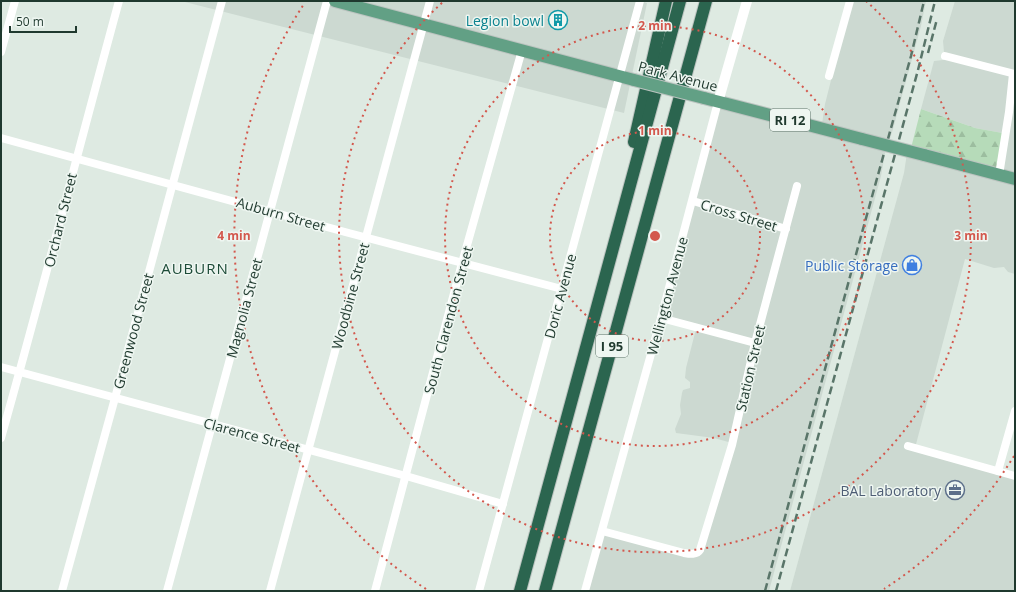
<svg xmlns="http://www.w3.org/2000/svg" width="1016" height="592" viewBox="0 0 1016 592" font-family="'Open Sans',sans-serif">
  <style>
    .built { fill: #ccd9d1 }
    .forest { fill: url(#forest-firs) }
    .lines { fill: none; stroke-linecap: round; stroke-linejoin: round }
    .primary-casing { stroke: #bcc4c0; stroke-width: 14 }
    .motorway-casing { stroke: #bcc4c0; stroke-width: 14 }
    .minor { stroke: #fff; stroke-width: 8 }
    .tertiary { stroke: #fff; stroke-width: 10 }
    .primary { stroke: #62a085; stroke-width: 12 }
    .motorway { stroke: #2b654f; stroke-width: 12 }
    .rail { stroke: #597569; stroke-width: 2.5; stroke-dasharray: 8 4; stroke-linecap: butt }
    .primary-bridge-casing { stroke: #bcc4c0; stroke-width: 14; stroke-linecap: butt }
    .primary-bridge { stroke: #62a085; stroke-width: 12 }
    .ring { fill: none; stroke: #d3584d; stroke-width: 2; stroke-dasharray: 2 4 }
    .labels { text-anchor: middle; dominant-baseline: central; stroke-width: 3; stroke-linejoin: round; paint-order: stroke }
    .shield { fill: #eef6f1; stroke: #5d7268; stroke-width: 1 }
    .shield-label { font-size: 13px; font-weight: bold; fill: #1f392e }
    .culture-label { font-size: 14px; fill: #0d838f; stroke: #eef6f1; text-anchor: end }
    .street-label { font-size: 14px; fill: #1f392e; stroke: #eef6f1 }
    .shop-label { font-size: 14px; fill: #366cbe; stroke: #eef6f1; text-anchor: end }
    .service-label { font-size: 14px; fill: #4e5e75; stroke: #eef6f1; text-anchor: end }
    .neighbourhood-label { font-size: 15px; letter-spacing: 1px; fill: #1c4b37; stroke: #eef6f1 }
    .centre { fill: #d3584d; stroke: #eef6f1; stroke-width: 2 }
    .ring-label { font-size: 12px; text-anchor: middle; font-weight: bold; fill: #d3584d; stroke: #eef6f1; stroke-width: 3; stroke-linejoin: round; paint-order: stroke }
  </style>
  <defs>
    <pattern id="forest-firs" width="22" height="20" patternUnits="userSpaceOnUse"><rect width="22" height="20" fill="#b6dbb9"/><path d="M5 1l3.5 6h-7zM16 11l3.5 6h-7z" fill="#9cbd9f"/></pattern>
  </defs>
  <rect width="100%" height="100%" fill="#deeae2"/>
  <g class="built">
    <polygon points="181,1 640,1 647,3 624,113"/>
    <polygon points="851,1 926,1 921,26 893,129 888,145 886,148 881,176 769,591 585,591 601,534 685,552 697,551 732,443 714,438 676,433 675,429 681,414 680,405 682,393 683,390 690,388 690,382 685,378 686,368 696,329 662,318 719,102 822,124 825,104"/>
    <polygon points="955,1 1015,1 1015,274 1008,272 1004,267 994,268 965,259 915,448 1015,477 1015,591 790,591 904,173 907,153 1008,134 975,128 921,109 934,61 952,59 944,52 943,41"/>
  </g>
  <polygon class="forest" points="921,109 975,128 1008,134 1002,176 910,152"/>
  <g class="lines">
    <g class="primary-casing">
      <g id="primary">
        <polyline points="335,1 634,80"/>
        <polyline points="704,98 862,139"/>
        <polyline points="924,155 1015,179"/>
      </g>
    </g>
    <g class="motorway-casing">
      <g id="motorway">
        <polyline points="634,142 666,1"/>
        <polyline points="520,591 680,1"/>
        <polyline points="545,591 706,1"/>
      </g>
    </g>
    <g class="minor">
      <polyline points="1,52 15,1"/>
      <polyline points="945,56 1015,74"/>
      <polyline points="829,76 850,1"/>
      <polyline points="1,138 345,232 562,289"/>
      <polyline points="999,175 1009,112 1013,74"/>
      <polyline points="693,201 786,229"/>
      <polyline points="661,318 755,343"/>
      <polyline points="1,367 406,476 503,504"/>
      <path d="M1,438C42,293 79,147 119,1"/>
      <polyline points="908,446 1015,476"/>
      <polyline points="998,471 1015,411"/>
      <path d="M602,531L684,553C690,554 697,555 700,550L732,445L755,343L797,186"/>
      <polyline points="62,591 115,398 222,1"/>
      <polyline points="167,591 327,1"/>
      <polyline points="270,591 430,1"/>
      <polyline points="375,591 462,263 522,50"/>
      <polyline points="479,591 640,1"/>
      <polyline points="585,591 661,318 718,102"/>
    </g>
    <polyline class="tertiary" points="718,102 747,1"/>
    <use href="#primary" class="primary"/>
    <use href="#motorway" class="motorway"/>
    <g class="rail">
      <polyline points="928,53 937,19"/>
      <polyline points="765,591 858,247 911,56 924,1"/>
      <polyline points="776,591 918,70 935,1"/>
    </g>
    <g class="primary-bridge-casing">
      <g id="primary-bridge">
        <polyline points="634,80 704,98"/>
        <polyline points="862,139 924,155"/>
      </g>
    </g>
    <use href="#primary-bridge" class="primary-bridge"/>
  </g>
  <g class="ring">
    <circle cx="655" cy="236" r="105"/>
    <circle cx="655" cy="236" r="210"/>
    <path d="M866 1A316 316 0 1 1 444 1"/>
    <path d="M1014 456A421 421 0 0 1 884 589M426 589A421 421 0 0 1 304 4"/>
  </g>
  <defs>
    <g id="building-ring" transform="scale(1)"><circle r="9.5" fill="#eef6f1" stroke="#0f9aa8" stroke-width="1.5"/><path d="M-4-6H4V6H1V3H-1V6H-4ZM-2.5-4.3h1.7v1.8h-1.7ZM.8-4.3h1.7v1.8H.8ZM-2.5-1h1.7V.8h-1.7ZM.8-1h1.7V.8H.8Z" fill="#0f9aa8"/></g>
    <g id="shop-ring" transform="scale(1)"><circle r="9.5" fill="#eef6f1" stroke="#3f7fe0" stroke-width="1.5"/><path d="M-5-2.5h2.3a2.7 3.5 0 0 1 5.4 0H5L5.5 6h-11ZM-1.5-2.5h3a1.5 2.3 0 0 0-3 0Z" fill="#3f7fe0"/></g>
    <g id="office-ring" transform="scale(1)"><circle r="9.5" fill="#eef6f1" stroke="#5c6f8a" stroke-width="1.5"/><path d="M-6-3h4V-5.5h4V-3h4V5H-6ZM-1-4.5V-3h2v-1.5ZM-6 0V1H6V0Z" fill="#5c6f8a"/></g>
  </defs>
  <g fill-rule="evenodd">
    <use href="#building-ring" x="558" y="20"/>
    <use href="#shop-ring" x="912" y="265"/>
    <use href="#office-ring" x="955" y="490"/>
  </g>
  <g class="labels">
    <g class="shield">
      <rect x="770" y="109" width="40" height="22" rx="3"/>
      <rect x="596" y="335" width="32" height="22" rx="3"/>
    </g>
    <g class="shield-label">
      <text x="790" y="120">RI 12</text>
      <text x="612" y="346">I 95</text>
    </g>
    <g class="culture-label">
      <text x="544" y="20">Legion bowl</text>
    </g>
    <g class="street-label">
      <text transform="translate(678 76) rotate(15)">Park Avenue</text>
      <text transform="translate(281 214) rotate(16)">Auburn Street</text>
      <text transform="translate(739 215) rotate(17)">Cross Street</text>
      <text transform="translate(60 220) rotate(-76)">Orchard Street</text>
      <text transform="translate(350 296) rotate(-75)">Woodbine Street</text>
      <text transform="translate(560 296) rotate(-75)">Doric Avenue</text>
      <text transform="translate(667 296) rotate(-75)">Wellington Avenue</text>
      <text transform="translate(244 308) rotate(-75)">Magnolia Street</text>
      <text transform="translate(448 320) rotate(-75)">South Clarendon Street</text>
      <text transform="translate(133 331) rotate(-75)">Greenwood Street</text>
      <text transform="translate(750 368) rotate(-77)">Station Street</text>
      <text transform="translate(252 435) rotate(15)">Clarence Street</text>
    </g>
    <g class="shop-label">
      <text x="898" y="265">Public Storage</text>
    </g>
    <g class="service-label">
      <text x="941" y="490">BAL Laboratory</text>
    </g>
    <g class="neighbourhood-label">
      <text x="195" y="268">AUBURN</text>
    </g>
  </g>
  <circle cx="655" cy="236" r="6" class="centre"/>
  <g class="ring-label">
    <text x="655" y="30">2 min</text>
    <text x="655" y="135">1 min</text>
    <text x="971" y="240">3 min</text>
    <text x="234" y="240">4 min</text>
  </g>
  <rect width="1016" height="592" fill="none" stroke="#1f392e" stroke-width="4"/>
  <path d="M10 26v6h66v-6" fill="none" stroke="#1f392e" stroke-width="2"/>
  <text x="16" y="26" font-size="12" fill="#1f392e" stroke="#eef6f1" stroke-width="3" paint-order="stroke">50 m</text>
</svg>
